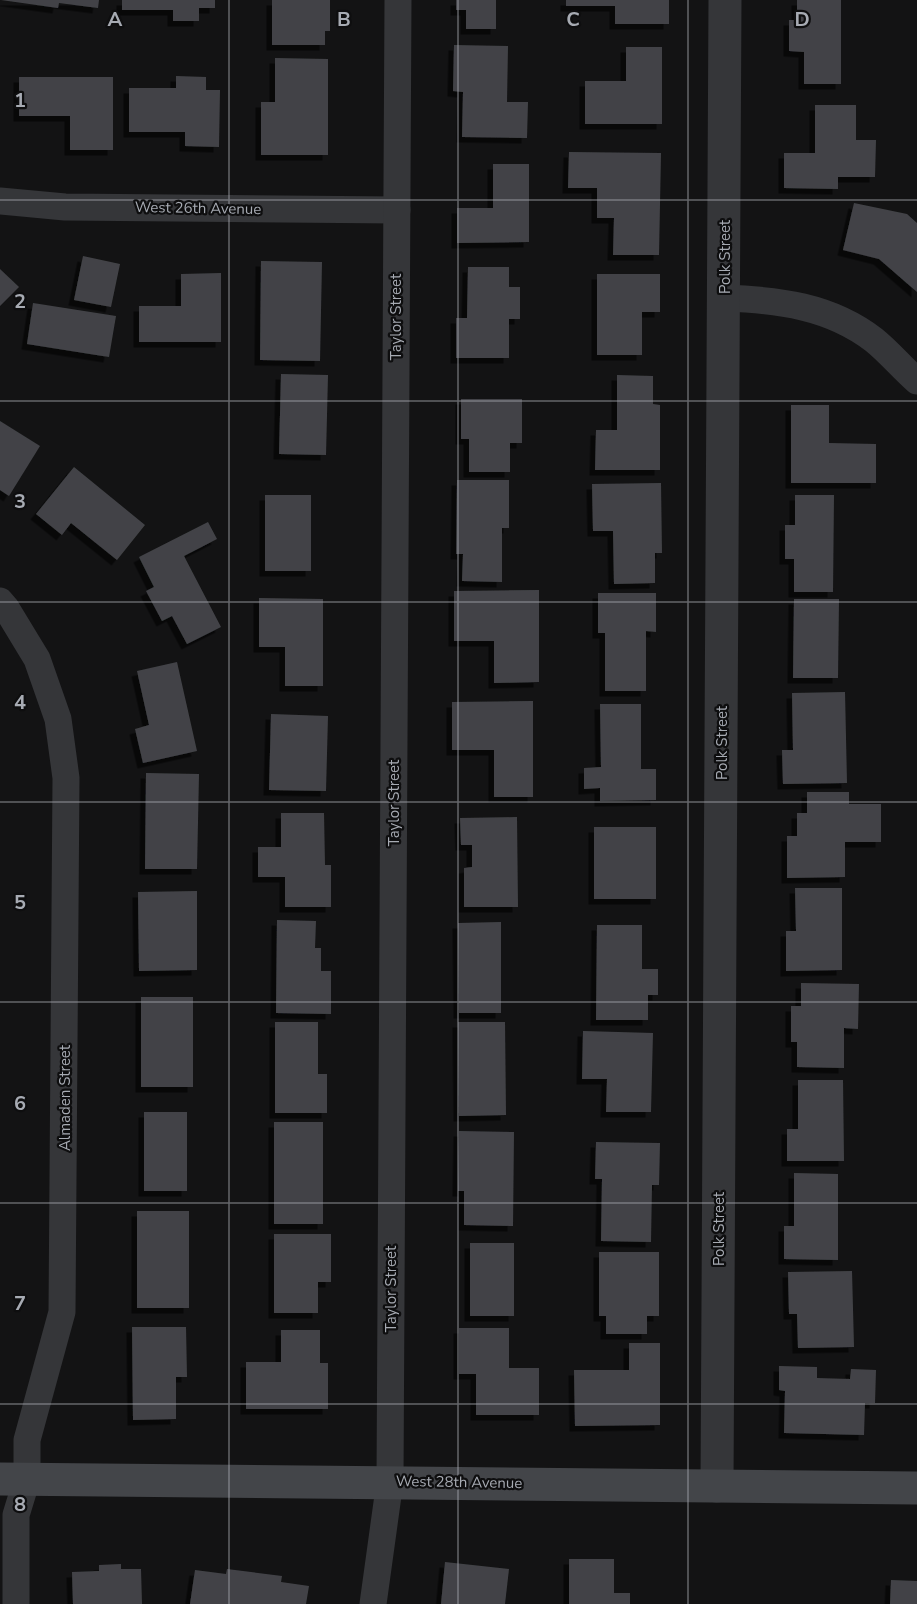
<svg xmlns="http://www.w3.org/2000/svg" width="917" height="1604" viewBox="0 0 917 1604" font-family="'Nunito Sans',sans-serif">
  <style>
    .building { fill: #424347; filter: url(#shadow) }
    .lines { fill: none; stroke-linecap: round; stroke-linejoin: round }
    .minor { stroke: #353639; stroke-width: 27 }
    .tertiary { stroke: #353639; stroke-width: 33 }
    .secondary { stroke: #434549; stroke-width: 33 }
    .grid { fill: none; stroke: #a7abb3; stroke-width: 1.5; stroke-opacity: 0.55 }
    .labels { text-anchor: middle; dominant-baseline: central; stroke-width: 4.5; stroke-linejoin: round; paint-order: stroke }
    .street-label { font-size: 15px; fill: #a7abb3; stroke: #0e0e0f }
    .grid-label { font-size: 20px; text-anchor: middle; font-weight: bold; fill: #a7abb3; stroke: #0e0e0f; stroke-width: 4.5; stroke-linejoin: round; paint-order: stroke }
  </style>
  <defs>
    <filter id="shadow"><feDropShadow dx="-5.5" dy="5.5" stdDeviation="0" flood-color="#0009"/></filter>
  </defs>
  <rect width="100%" height="100%" fill="#131314"/>
  <g class="building">
    <polygon points="1,0 99,0 98,8 59,3 58,8"/>
    <polygon points="122,0 215,0 215,8 199,8 199,21 173,21 173,10 122,10"/>
    <polygon points="272,0 330,0 330,31 325,31 325,45 272,45"/>
    <polygon points="456,0 496,0 496,29 466,29 466,10 456,10"/>
    <polygon points="566,0 669,0 669,24 615,24 615,6 566,6"/>
    <polygon points="797,0 841,0 841,84 804,84 804,52 789,51 789,20 797,20"/>
    <polygon points="454,45 508,46 507,102 528,102 527,138 462,137 463,92 453,91"/>
    <polygon points="626,47 662,47 662,124 585,124 585,81 626,81"/>
    <polygon points="275,58 328,59 328,155 261,155 261,102 275,102"/>
    <polygon points="176,76 206,77 206,90 220,90 219,147 185,146 185,132 129,132 129,88 176,88"/>
    <polygon points="19,77 113,77 113,150 70,150 70,116 19,116"/>
    <polygon points="815,105 856,105 856,140 876,140 875,177 838,177 838,189 784,188 784,153 815,153"/>
    <polygon points="569,152 661,153 659,255 613,255 614,218 597,218 597,188 568,188"/>
    <polygon points="493,164 529,164 529,242 457,243 457,208 493,208"/>
    <polygon points="854,203 907,214 917,223 917,292 879,259 843,250"/>
    <polygon points="83,256 120,264 111,307 74,300"/>
    <polygon points="261,261 322,262 320,361 260,360"/>
    <polygon points="468,267 509,267 509,287 520,287 520,319 509,319 509,358 456,358 456,318 467,318"/>
    <polygon points="0,269 19,287 0,306"/>
    <polygon points="221,273 221,342 139,342 139,306 181,306 181,274"/>
    <polygon points="597,274 660,274 660,312 642,312 642,355 597,355"/>
    <polygon points="33,303 116,316 109,357 27,344"/>
    <polygon points="281,374 328,375 326,455 279,454"/>
    <polygon points="617,375 653,376 653,404 660,405 660,470 595,470 596,430 617,430"/>
    <polygon points="461,399 522,399 522,443 510,443 510,472 469,472 469,439 461,439"/>
    <polygon points="791,405 829,405 829,443 876,444 876,483 791,483"/>
    <polygon points="0,421 40,446 9,496 0,490"/>
    <polygon points="74,467 145,525 117,560 71,523 62,535 36,514"/>
    <polygon points="457,480 509,480 509,528 502,528 502,582 462,581 463,554 456,554"/>
    <polygon points="661,483 662,553 655,553 655,583 614,584 613,531 593,531 592,484"/>
    <rect x="265" y="495" width="46" height="76"/>
    <polygon points="795,495 834,495 833,592 794,592 794,559 785,559 785,525 795,525"/>
    <polygon points="208,522 217,539 184,556 221,627 187,644 172,616 162,621 146,591 154,587 139,557"/>
    <polygon points="539,590 539,682 494,683 494,641 454,641 454,591"/>
    <polygon points="598,593 656,593 656,632 646,631 646,691 605,691 605,633 598,633"/>
    <polygon points="259,598 323,599 323,686 285,686 285,647 259,647"/>
    <polygon points="794,599 839,599 838,678 793,678"/>
    <polygon points="177,662 197,751 143,763 135,729 149,725 137,671"/>
    <polygon points="845,692 847,783 783,784 782,750 793,750 792,693"/>
    <polygon points="533,701 533,797 494,797 494,750 452,750 452,702"/>
    <polygon points="600,704 641,704 641,769 656,769 656,800 600,801 600,788 584,789 584,768 601,767"/>
    <polygon points="271,714 328,716 326,791 269,790"/>
    <polygon points="146,773 199,774 197,869 145,869"/>
    <polygon points="807,792 849,792 849,804 881,804 881,842 845,842 845,877 787,878 787,836 797,836 797,813 807,813"/>
    <polygon points="281,813 324,813 325,865 331,865 331,907 285,907 285,877 258,877 258,847 281,847"/>
    <polygon points="517,817 518,907 464,907 464,868 472,867 472,845 461,845 460,818"/>
    <rect x="594" y="827" width="62" height="72"/>
    <polygon points="795,888 842,888 842,970 786,971 786,931 796,931"/>
    <polygon points="197,891 197,970 139,971 138,892"/>
    <polygon points="277,920 316,921 315,948 321,948 321,971 331,971 331,1014 276,1013"/>
    <polygon points="501,922 501,1013 459,1013 458,923"/>
    <polygon points="597,925 642,925 642,969 658,969 658,995 648,995 648,1020 596,1020"/>
    <polygon points="801,983 859,984 858,1029 844,1028 844,1068 797,1067 797,1042 791,1042 791,1006 801,1006"/>
    <rect x="141" y="997" width="52" height="90"/>
    <polygon points="275,1022 318,1022 318,1074 327,1074 327,1113 275,1113"/>
    <polygon points="458,1022 505,1022 506,1115 459,1116"/>
    <polygon points="583,1031 653,1033 651,1112 606,1112 607,1079 582,1079"/>
    <polygon points="798,1080 843,1080 844,1161 787,1161 787,1129 798,1129"/>
    <rect x="144" y="1112" width="43" height="79"/>
    <rect x="274" y="1122" width="49" height="102"/>
    <polygon points="459,1131 514,1132 513,1226 464,1225 464,1191 458,1191"/>
    <polygon points="596,1142 660,1143 659,1185 652,1185 651,1242 601,1241 602,1179 595,1179"/>
    <polygon points="794,1173 838,1174 838,1260 784,1259 784,1226 794,1226"/>
    <rect x="137" y="1211" width="52" height="97"/>
    <polygon points="274,1234 331,1234 331,1282 318,1282 318,1313 274,1313"/>
    <rect x="470" y="1243" width="44" height="73"/>
    <polygon points="599,1252 659,1252 659,1316 647,1316 647,1334 606,1334 606,1316 599,1316"/>
    <polygon points="852,1271 854,1347 798,1348 797,1314 789,1314 788,1272"/>
    <polygon points="132,1327 186,1327 187,1377 176,1377 176,1419 133,1420"/>
    <polygon points="459,1328 509,1328 509,1368 539,1368 539,1415 476,1415 476,1374 459,1374"/>
    <polygon points="281,1330 320,1330 320,1363 328,1363 328,1409 246,1409 246,1362 281,1362"/>
    <polygon points="629,1343 660,1343 660,1425 575,1426 574,1370 629,1370"/>
    <polygon points="779,1366 817,1367 817,1378 850,1379 851,1369 876,1370 875,1403 865,1403 864,1435 784,1433 785,1391 779,1390"/>
    <polygon points="569,1559 614,1559 614,1593 630,1593 630,1604 569,1604"/>
    <polygon points="445,1562 509,1569 505,1604 441,1604"/>
    <polygon points="121,1564 121,1569 141,1569 142,1604 73,1604 72,1572 99,1571 99,1565"/>
    <polygon points="227,1569 282,1576 281,1582 309,1586 306,1604 190,1604 195,1570 226,1574"/>
    <polygon points="891,1580 917,1581 917,1604 890,1604"/>
  </g>
  <g class="lines">
    <g class="minor">
      <polyline points="0,201 65,207 397,210"/>
      <path d="M725,298C778,300 830,306 874,340C889,352 902,368 917,381"/>
      <polyline points="0,601 6,608 37,659 58,719 66,778 62,1312 27,1440 27,1479 16,1515 16,1604"/>
      <polyline points="373,1604 390,1481 398,0"/>
    </g>
    <polyline class="tertiary" points="717,1486 725,0"/>
    <polyline class="secondary" points="0,1479 917,1488"/>
  </g>
  <path class="grid" d="M229,0V1604M458,0V1604M688,0V1604M0,200H917M0,401H917M0,602H917M0,802H917M0,1002H917M0,1203H917M0,1404H917"/>
  <g class="labels">
    <g class="street-label">
      <text transform="translate(198 208) rotate(1)">West 26th Avenue</text>
      <text transform="translate(725 257) rotate(-90)">Polk Street</text>
      <text transform="translate(396 317) rotate(-90)">Taylor Street</text>
      <text transform="translate(722 743) rotate(-90)">Polk Street</text>
      <text transform="translate(394 803) rotate(-90)">Taylor Street</text>
      <text transform="translate(65 1098) rotate(-90)">Almaden Street</text>
      <text transform="translate(719 1229) rotate(-90)">Polk Street</text>
      <text transform="translate(391 1289) rotate(-90)">Taylor Street</text>
      <text transform="translate(459 1482) rotate(1)">West 28th Avenue</text>
    </g>
  </g>
  <g class="grid-label">
    <text x="115" y="26">A</text>
    <text x="344" y="26">B</text>
    <text x="573" y="26">C</text>
    <text x="802" y="26">D</text>
    <text x="20" y="107">1</text>
    <text x="20" y="308">2</text>
    <text x="20" y="508">3</text>
    <text x="20" y="709">4</text>
    <text x="20" y="909">5</text>
    <text x="20" y="1110">6</text>
    <text x="20" y="1310">7</text>
    <text x="20" y="1511">8</text>
  </g>
</svg>
